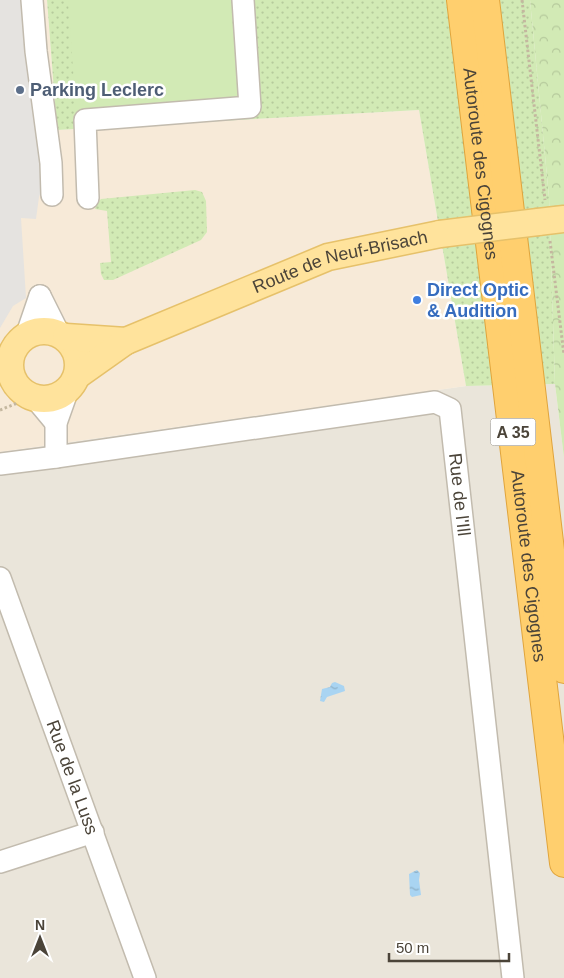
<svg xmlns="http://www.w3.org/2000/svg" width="564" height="978" viewBox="0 0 564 978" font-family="Arial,sans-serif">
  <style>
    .residential { fill: #eae5da }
    .commercial { fill: #f7ead8 }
    .grass { fill: url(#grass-dots) }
    .forest { fill: url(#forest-crowns) }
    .garden { fill: #d2eab5 }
    .parking { fill: #e5e3e0 }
    .water { fill: url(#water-ripples) }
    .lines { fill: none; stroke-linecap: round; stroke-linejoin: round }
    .minor-casing { stroke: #c2bbae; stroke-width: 24 }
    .major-casing { stroke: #e6c16a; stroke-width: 29 }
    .highway-casing { stroke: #e0a43c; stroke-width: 30 }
    .path { stroke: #c4b79f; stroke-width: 3; stroke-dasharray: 2.5 2.5; stroke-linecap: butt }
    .minor { stroke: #fff; stroke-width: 21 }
    .major { stroke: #ffe39c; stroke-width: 26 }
    .highway { stroke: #ffcf6e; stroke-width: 28 }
    .major-bridge-casing { stroke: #e6c16a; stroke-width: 29; stroke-linecap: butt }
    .major-bridge { stroke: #ffe39c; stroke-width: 26 }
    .service-dot { fill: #5c6f8a; stroke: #fff; stroke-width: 2 }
    .shop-dot { fill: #3f7fe0; stroke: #fff; stroke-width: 2 }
    .labels { text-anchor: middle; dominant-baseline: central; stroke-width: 5; stroke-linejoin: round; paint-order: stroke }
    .shield { fill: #fff; stroke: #817c74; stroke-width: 1 }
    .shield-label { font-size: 16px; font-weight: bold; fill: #4b4439 }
    .service-label { font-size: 18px; font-weight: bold; fill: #4e5e75; stroke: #fff; text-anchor: start }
    .street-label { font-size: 18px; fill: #4b4439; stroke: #fff }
    .shop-label { font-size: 18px; font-weight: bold; fill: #366cbe; stroke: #fff; text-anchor: start }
  </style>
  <defs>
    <pattern id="grass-dots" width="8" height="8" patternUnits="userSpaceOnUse" patternTransform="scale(1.25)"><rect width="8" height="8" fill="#d2eab5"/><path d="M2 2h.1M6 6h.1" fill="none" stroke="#b6ca9c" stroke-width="1.8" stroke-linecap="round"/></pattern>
    <pattern id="forest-crowns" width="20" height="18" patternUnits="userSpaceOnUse" patternTransform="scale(1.25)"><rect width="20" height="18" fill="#d2eab5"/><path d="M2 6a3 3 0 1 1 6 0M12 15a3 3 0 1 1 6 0" fill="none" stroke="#b6ca9c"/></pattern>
    <pattern id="water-ripples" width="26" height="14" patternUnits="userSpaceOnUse" patternTransform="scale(1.25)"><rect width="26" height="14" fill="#a9d4f2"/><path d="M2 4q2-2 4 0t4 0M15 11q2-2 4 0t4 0" fill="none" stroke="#8caec5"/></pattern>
  </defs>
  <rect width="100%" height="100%" fill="#f6f3ec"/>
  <polygon class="residential" points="555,384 564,458 564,978 0,978 0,452 466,386"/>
  <polygon class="commercial" points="0,0 47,0 57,130 419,110 466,386 0,452"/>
  <g class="grass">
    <polygon points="47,0 530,0 549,197 555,384 466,386 419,110 57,130"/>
    <polygon points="195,190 202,192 206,201 207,232 201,240 113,280 104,280 101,274 100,263 111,262 107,211 95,209 97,203 101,199"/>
  </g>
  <polygon class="forest" points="530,0 564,0 564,458 555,384 549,197"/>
  <polygon class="garden" points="68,0 231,0 238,99 76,110"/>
  <polygon class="parking" points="0,0 33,0 45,180 39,197 36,219 21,218 26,298 13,306 0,328"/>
  <g class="water">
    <polygon points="335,682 344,686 345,691 327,697 324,702 320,701 322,689 330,687 332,683"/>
    <polygon points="417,870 420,873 419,880 421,895 412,897 410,895 409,874"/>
  </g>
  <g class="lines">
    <g class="minor-casing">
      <g id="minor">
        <polyline points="32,0 36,51 51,163 52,195"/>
        <polyline points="88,198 85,120 250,107 243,0"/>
        <polyline points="40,296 58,332"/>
        <polyline points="27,334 40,296"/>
        <polyline points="36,399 56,423"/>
        <polyline points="56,457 56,423 67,392"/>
        <path id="s1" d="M0,464L56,457L435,402L450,409L513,978"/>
        <path id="s2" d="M0,578L145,978"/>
        <polyline points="0,862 93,832"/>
      </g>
    </g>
    <g class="major-casing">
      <g id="major">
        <polyline points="538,222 564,219"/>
        <circle cx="44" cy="365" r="34"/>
        <polyline points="66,337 126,341"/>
        <path id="s3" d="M78,375L126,341L328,257L440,234"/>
      </g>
    </g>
    <g class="highway-casing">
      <g id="highway">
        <path id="s4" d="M461,0L564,863"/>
        <polyline points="485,0 564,669"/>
      </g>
    </g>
    <g class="path">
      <polyline points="522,0 545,200"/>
      <polyline points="550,241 564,355"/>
      <polyline points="0,366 9,362"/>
      <polyline points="0,410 20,402"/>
    </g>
    <use href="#minor" class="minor"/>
    <use href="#major" class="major"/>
    <use href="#highway" class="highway"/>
    <g class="major-bridge-casing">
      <polyline id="major-bridge" points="440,234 538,222"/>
    </g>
    <use href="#major-bridge" class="major-bridge"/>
  </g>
  <circle class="service-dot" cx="20" cy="90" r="5"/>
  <circle class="shop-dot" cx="417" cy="300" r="5"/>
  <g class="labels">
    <rect class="shield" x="490.5" y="418.5" width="45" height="27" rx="4"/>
    <g class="shield-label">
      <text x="513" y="432">A 35</text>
    </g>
    <g class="service-label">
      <text x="30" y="90">Parking Leclerc</text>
    </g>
    <g class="street-label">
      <text stroke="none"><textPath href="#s4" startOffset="165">Autoroute des Cigognes</textPath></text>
      <text stroke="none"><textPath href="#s3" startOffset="288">Route de Neuf-Brisach</textPath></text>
      <text stroke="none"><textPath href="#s1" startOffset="542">Rue de l'Ill</textPath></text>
      <text stroke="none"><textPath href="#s4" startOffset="570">Autoroute des Cigognes</textPath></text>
      <text stroke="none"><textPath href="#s2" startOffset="212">Rue de la Luss</textPath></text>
    </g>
    <g class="shop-label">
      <text x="427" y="290">Direct Optic<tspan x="427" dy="21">&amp; Audition</tspan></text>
    </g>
  </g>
  <g transform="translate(40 938)" stroke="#ffffff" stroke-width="4" paint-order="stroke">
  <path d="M0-4L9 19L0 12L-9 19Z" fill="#4b4439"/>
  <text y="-8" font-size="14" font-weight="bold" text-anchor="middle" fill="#4b4439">N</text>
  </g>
  <path d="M389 953v8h120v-8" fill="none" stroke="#4b4439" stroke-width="2.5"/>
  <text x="396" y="953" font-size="15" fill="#4b4439" stroke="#ffffff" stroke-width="4" paint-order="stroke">50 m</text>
</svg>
